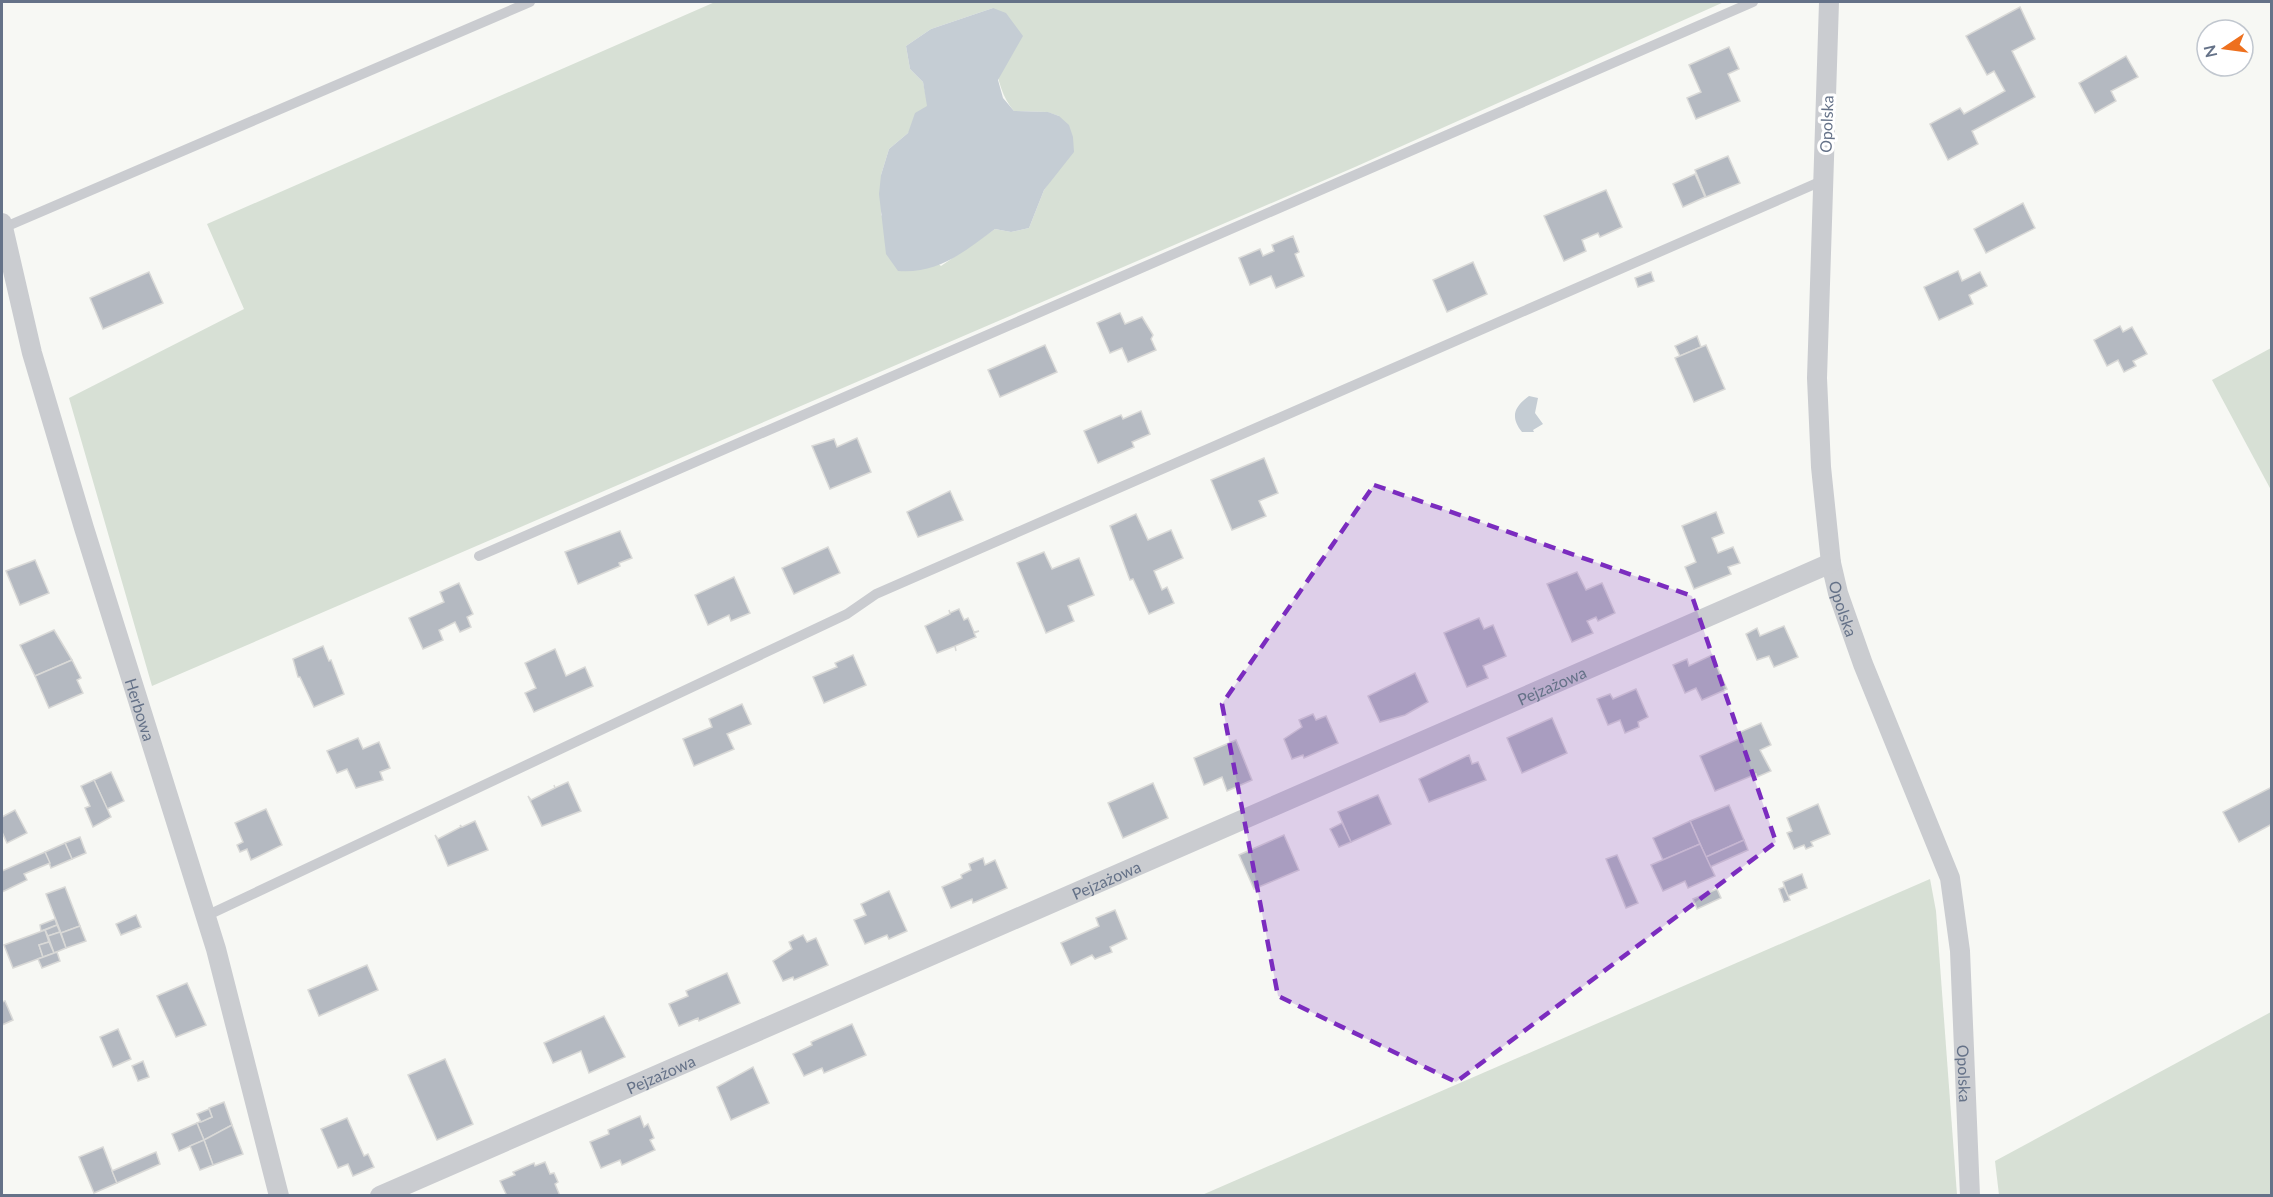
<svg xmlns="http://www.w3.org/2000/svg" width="2273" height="1197" viewBox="0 0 2273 1197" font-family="Lato,sans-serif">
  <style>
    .green { fill: #d7e0d5; fill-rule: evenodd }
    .water { fill: #c5cdd4 }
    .building { fill: #b4b9c1; stroke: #d9d9d7; stroke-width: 1.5 }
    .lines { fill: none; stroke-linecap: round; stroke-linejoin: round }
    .service { stroke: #caccd0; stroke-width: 10 }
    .minor { stroke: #caccd0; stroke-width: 20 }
    .marked { fill: #7b2cbf; fill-opacity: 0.2; stroke: #7b2cbf; stroke-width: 4.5; stroke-dasharray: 12 8; stroke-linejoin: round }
    .labels { text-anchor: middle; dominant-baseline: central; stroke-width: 6; stroke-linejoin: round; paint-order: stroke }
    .street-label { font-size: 16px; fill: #657288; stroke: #fff }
  </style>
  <rect width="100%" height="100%" fill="#f7f8f4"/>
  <g class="green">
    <path d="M715,2H1724L1355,167L152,686L69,398L244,309L207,224ZM993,8C995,42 991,84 1014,111L1047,112L1059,116L1057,171L1044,190L1029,228L1011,232L995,229L941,266L881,215V175L889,149L908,133L928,106L923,82L910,69L906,46L931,29Z"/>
    <polygon points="2271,348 2271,490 2212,380"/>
    <polygon points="1930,879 1936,911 1957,1195 1202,1195"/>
    <polygon points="2271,1012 2271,1195 1999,1195 1995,1161"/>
  </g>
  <g class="water">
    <path d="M993,8L1006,13L1023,36L998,80L1003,98L1014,111L1048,112L1059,116L1069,125L1073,137L1074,152L1044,190L1029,228L1011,232L995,229C964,252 938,274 898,271L886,254L879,194L881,175L889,149L908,133L915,113L927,106L923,82L910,69L906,46L931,29Z"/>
    <path d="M1529,396L1538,398L1535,413L1543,424L1533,430L1534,432H1522C1510,417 1514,407 1529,396Z"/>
  </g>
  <g class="building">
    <polygon points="2020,7 2035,39 2012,51 2035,97 1972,131 1978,144 1948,160 1930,124 1960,108 1964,114 2005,91 1994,71 1987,75 1966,36"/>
    <polygon points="1729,47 1739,69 1728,74 1740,101 1696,119 1687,98 1701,92 1689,65"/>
    <polygon points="2126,56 2138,77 2111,91 2116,101 2095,113 2079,83"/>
    <polygon points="1728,156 1740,183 1706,197 1695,170"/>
    <polygon points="1695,174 1705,197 1683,207 1673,184"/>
    <polygon points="1606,190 1622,227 1600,237 1598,233 1582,240 1586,251 1564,261 1544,216"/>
    <polygon points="2023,203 2035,228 1986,253 1974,229"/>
    <polygon points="1293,236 1299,252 1295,254 1304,276 1276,288 1271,276 1250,285 1239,258 1260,249 1263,256 1274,251 1272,245"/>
    <polygon points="1473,262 1487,294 1447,312 1433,280"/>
    <polygon points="1958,271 1962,281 1980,272 1987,286 1969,295 1973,304 1939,320 1924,287"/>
    <polygon points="149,272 163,303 103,329 90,298"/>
    <polygon points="1651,272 1654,281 1638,287 1635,278"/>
    <polygon points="1120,313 1125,324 1142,317 1153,335 1151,339 1156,350 1128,362 1122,348 1110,353 1097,323"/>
    <polygon points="2120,326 2123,332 2132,327 2147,354 2133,361 2136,366 2124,372 2118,360 2107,366 2094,340"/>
    <polygon points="1697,336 1701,347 1680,356 1675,346"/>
    <polygon points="1045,345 1057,372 1000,397 988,370"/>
    <polygon points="1706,345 1725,389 1694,402 1675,358"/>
    <polygon points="1141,411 1150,434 1132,442 1134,447 1098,463 1084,431 1121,415 1123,419"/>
    <polygon points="857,438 871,472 830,489 812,446 834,439 837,447"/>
    <polygon points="1264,458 1278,493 1259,501 1266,516 1232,530 1211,480"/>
    <polygon points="950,491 963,520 918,537 907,512"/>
    <polygon points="1716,512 1724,533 1712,538 1718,553 1733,547 1740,563 1728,567 1731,574 1694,589 1685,567 1696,562 1682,526"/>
    <polygon points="1136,514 1148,540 1171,530 1183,558 1154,571 1162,590 1167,587 1174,603 1149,614 1133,579 1130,580 1110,526"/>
    <polygon points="620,531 632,558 619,563 620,566 578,584 565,552"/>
    <polygon points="828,547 840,573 794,594 782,568"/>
    <polygon points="1044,552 1052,569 1079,558 1094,595 1068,606 1074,621 1046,633 1017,563"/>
    <polygon points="35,560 49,593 20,605 6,571"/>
    <polygon points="1577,572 1586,590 1602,583 1615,613 1598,621 1596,617 1587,621 1593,633 1572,642 1547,584"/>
    <polygon points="734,577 750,613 731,621 729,615 708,625 695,595"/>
    <polygon points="459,583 473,614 467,617 471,627 460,632 455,622 439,630 443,640 423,649 409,618 444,602 440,592"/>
    <polygon points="959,609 964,620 968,618 974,632 979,631 974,633 976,637 955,646 956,651 955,646 937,653 925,626 950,614 949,610 950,613"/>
    <polygon points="1479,618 1484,629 1493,625 1506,656 1483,666 1488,678 1467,687 1444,633"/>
    <polygon points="1784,626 1798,657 1774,667 1769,656 1757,660 1746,634 1757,628 1760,636"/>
    <polygon points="54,630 72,660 35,676 20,645"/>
    <polygon points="323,646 329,661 331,660 344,694 314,707 300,677 298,677 293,659"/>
    <polygon points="555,649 566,676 585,667 593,686 534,712 525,693 536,688 525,663"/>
    <polygon points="853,655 866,685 824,703 813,677 837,667 835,663"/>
    <polygon points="1712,655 1727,689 1702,700 1696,688 1685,693 1673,665 1687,659 1689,666"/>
    <polygon points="72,660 81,678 77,680 83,693 49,708 35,676"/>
    <polygon points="1415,673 1428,702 1405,715 1380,722 1368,696"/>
    <polygon points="1636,689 1648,717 1638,722 1639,727 1625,733 1620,720 1608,725 1597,699 1610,694 1613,699"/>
    <polygon points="742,704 751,724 727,734 734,749 694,766 683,739 712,727 709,719"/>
    <polygon points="1313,714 1316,720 1326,716 1338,743 1304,758 1303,755 1292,759 1284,739 1302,727 1299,720"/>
    <polygon points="1552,718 1567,753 1522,773 1507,738"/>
    <polygon points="1761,723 1771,745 1760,750 1771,771 1757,777 1756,774 1715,791 1700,756 1741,738 1738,733"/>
    <polygon points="358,738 363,749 379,742 390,768 380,772 383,780 356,788 347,769 337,773 327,751"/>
    <polygon points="1236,740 1252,780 1227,791 1222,777 1204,785 1194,758"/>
    <polygon points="1469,755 1472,764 1478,762 1486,780 1429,802 1419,779"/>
    <polygon points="111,772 124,801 107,809 94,780"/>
    <polygon points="94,780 111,817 93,827 85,808 90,806 81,786"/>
    <polygon points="568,782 581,811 542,826 528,796 531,800 555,788 554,785 555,788"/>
    <polygon points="1153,783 1168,818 1123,838 1108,803"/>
    <polygon points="2272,787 2272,824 2239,842 2223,812"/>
    <polygon points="1378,795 1391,824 1351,842 1338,812"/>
    <polygon points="1818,804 1830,834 1811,842 1813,846 1806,849 1804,845 1794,849 1787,833 1792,831 1787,818"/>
    <polygon points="1729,805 1744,840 1706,857 1690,821"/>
    <polygon points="266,809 282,845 251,860 247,849 240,852 237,845 243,842 235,823"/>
    <polygon points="15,810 27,833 7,843 2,832 2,817"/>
    <polygon points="475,821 488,850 448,866 435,835 438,839 461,827 460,825 462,827"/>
    <polygon points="1690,821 1700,844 1663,860 1653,838"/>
    <polygon points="1342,823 1351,842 1339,847 1330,829"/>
    <polygon points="1284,835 1299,870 1254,889 1239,855"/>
    <polygon points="80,837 86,853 72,859 65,843"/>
    <polygon points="1744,840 1748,850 1710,867 1706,857"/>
    <polygon points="65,843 72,859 51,868 45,852"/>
    <polygon points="1700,844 1715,876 1688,888 1685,881 1663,891 1651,865"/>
    <polygon points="45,852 50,863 24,874 27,880 2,892 2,871"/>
    <polygon points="1617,855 1638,903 1626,908 1606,859"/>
    <polygon points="983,858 985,865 995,860 1007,888 973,903 972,899 951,908 942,887 962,878 961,875 971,870 969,864"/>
    <polygon points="1802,874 1807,888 1788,896 1783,882"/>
    <polygon points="65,887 80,926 61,933 46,894"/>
    <polygon points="1784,887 1790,900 1784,902 1779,889"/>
    <polygon points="1717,889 1721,898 1697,909 1693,899"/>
    <polygon points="889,891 907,931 889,939 887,935 865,944 854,920 866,915 861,904"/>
    <polygon points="1115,910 1127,939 1110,947 1112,952 1095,959 1092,955 1071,965 1061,943 1099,926 1096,918"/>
    <polygon points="136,915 141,927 121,935 116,924"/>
    <polygon points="55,919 57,925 41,931 40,925"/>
    <polygon points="57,925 60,932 48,936 45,930"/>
    <polygon points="80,926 86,941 66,948 61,933"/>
    <polygon points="45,930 49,942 39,945 43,957 13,968 4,945"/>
    <polygon points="60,932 66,948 54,953 48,936"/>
    <polygon points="803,935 807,942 816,938 828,965 794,980 793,977 783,981 773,961 792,949 789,942"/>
    <polygon points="49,942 54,953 43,957 39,945"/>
    <polygon points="57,952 60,961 42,968 38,959"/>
    <polygon points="367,965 378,990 319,1016 308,990"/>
    <polygon points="727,973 740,1003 699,1021 698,1018 679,1026 669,1004 688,996 686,991"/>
    <polygon points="187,983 206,1025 176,1037 157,996"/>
    <polygon points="5,1001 13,1020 2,1025 2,1002"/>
    <polygon points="604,1016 625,1057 589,1073 581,1051 553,1063 544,1043"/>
    <polygon points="852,1024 866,1055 824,1073 822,1068 804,1076 793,1054 812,1045 811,1042"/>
    <polygon points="118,1029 131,1059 113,1067 100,1037"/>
    <polygon points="445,1059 473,1124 437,1140 408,1075"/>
    <polygon points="143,1061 149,1077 138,1081 132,1066"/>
    <polygon points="753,1067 769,1103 731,1120 717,1087"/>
    <polygon points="224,1102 232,1125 204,1140 197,1123 212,1117 209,1108"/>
    <polygon points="209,1109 212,1117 201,1122 197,1114"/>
    <polygon points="640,1116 644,1127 648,1124 654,1138 650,1140 655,1150 622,1165 620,1160 601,1168 590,1142 609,1134 608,1130"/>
    <polygon points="347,1118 364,1156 368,1154 374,1167 353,1176 348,1164 338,1168 321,1129"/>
    <polygon points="197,1123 204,1140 179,1151 172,1134"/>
    <polygon points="232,1125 243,1154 213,1165 204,1140"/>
    <polygon points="204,1140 213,1165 200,1170 190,1146"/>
    <polygon points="103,1147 117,1183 94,1193 79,1157"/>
    <polygon points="156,1152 160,1164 117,1183 112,1171"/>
    <polygon points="545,1162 550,1174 554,1173 558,1182 555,1184 560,1196 507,1196 500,1181 515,1175 513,1172 534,1163 535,1166"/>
  </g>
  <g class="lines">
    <g class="service">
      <polyline points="3,228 530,2"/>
      <polyline points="479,556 1753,2"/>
      <polyline points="206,916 847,614 876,594 1824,180"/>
    </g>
    <g class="minor">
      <path id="s1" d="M1829,2L1817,378L1821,467L1831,563L1838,593L1863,664L1950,878L1960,951L1970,1196"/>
      <path id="s2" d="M2,223L32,353L84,528L216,949L279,1196"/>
      <path id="s3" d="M380,1196L1831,563"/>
    </g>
  </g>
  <path class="marked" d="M1374,485L1692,596L1776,842L1456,1082L1278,996L1222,704Z"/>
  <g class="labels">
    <g class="street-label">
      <text transform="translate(1826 124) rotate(-88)">Opolska</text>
      <text stroke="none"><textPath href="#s1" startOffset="609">Opolska</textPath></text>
      <text stroke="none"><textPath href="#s3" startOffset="1278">Pejzażowa</textPath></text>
      <text stroke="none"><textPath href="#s2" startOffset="506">Herbowa</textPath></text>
      <text stroke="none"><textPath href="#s3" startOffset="792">Pejzażowa</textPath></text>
      <text stroke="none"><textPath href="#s3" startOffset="306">Pejzażowa</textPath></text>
      <text stroke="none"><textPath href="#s1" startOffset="1095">Opolska</textPath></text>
    </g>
  </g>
  <rect width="2273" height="1197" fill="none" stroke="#657288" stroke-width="6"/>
  <g transform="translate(2225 48) rotate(257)"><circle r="28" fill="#ffffff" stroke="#c1c7cf" stroke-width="1.5"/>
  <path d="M0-4.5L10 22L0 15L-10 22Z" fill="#ee701e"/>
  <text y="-9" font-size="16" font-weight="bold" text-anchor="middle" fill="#657288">N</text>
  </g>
</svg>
